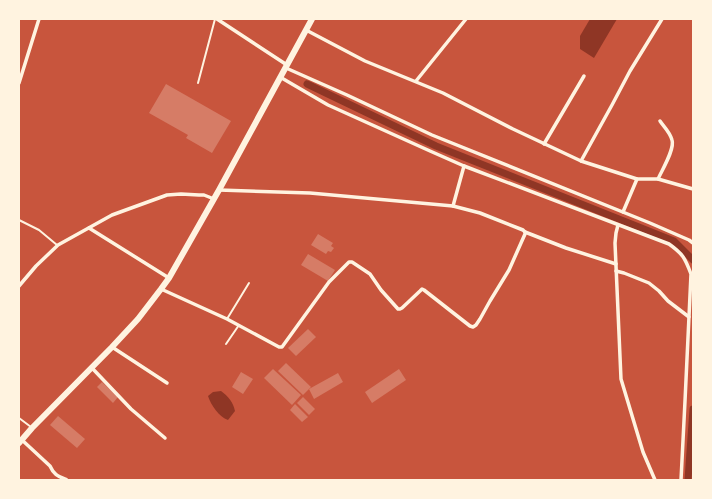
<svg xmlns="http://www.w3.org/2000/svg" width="712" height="499" viewBox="0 0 712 499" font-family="Merriweather,serif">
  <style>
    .water { fill: #8f3625 }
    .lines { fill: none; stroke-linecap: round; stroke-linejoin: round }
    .canal { stroke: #8f3625; stroke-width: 7 }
    .building { fill: #d67c66 }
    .service { stroke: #fff3e0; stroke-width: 2 }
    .minor { stroke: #fff3e0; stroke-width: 3.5 }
    .trunk { stroke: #fff3e0; stroke-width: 6 }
  </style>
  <rect width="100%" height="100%" fill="#c8553d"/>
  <g class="water">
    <polygon points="590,19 617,19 594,58 580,49 580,36"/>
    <path d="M221,391C228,396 233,402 235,411L228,420C219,417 211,405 208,396L213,392Z"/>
  </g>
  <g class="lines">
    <g class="canal">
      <polyline points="307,84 436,146 674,241 693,260"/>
      <polyline points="688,480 693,409"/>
    </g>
  </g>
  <g class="building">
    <polygon points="166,84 231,121 212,153 186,138 188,135 149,113"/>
    <polygon points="318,234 333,243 331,246 334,248 331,252 328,251 326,254 311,245"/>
    <polygon points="308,254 335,270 328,281 301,265"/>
    <polygon points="308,329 316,337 296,356 288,348"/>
    <polygon points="286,363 311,387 303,395 278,371"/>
    <polygon points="273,369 301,395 292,405 264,378"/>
    <polygon points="399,369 406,380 372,403 365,392"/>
    <polygon points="241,372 253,379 243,394 232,387"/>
    <polygon points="338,373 343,382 314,399 309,389"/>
    <polygon points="102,382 118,397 113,403 97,387"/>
    <polygon points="303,397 315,409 309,415 297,403"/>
    <polygon points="295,404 308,417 302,422 290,410"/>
    <polygon points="58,416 85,439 77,448 50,425"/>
  </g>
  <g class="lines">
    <g class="service">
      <polyline points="198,83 215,19"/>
      <polyline points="19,220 39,230 57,245"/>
      <polyline points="227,319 249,283"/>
      <polyline points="226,344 239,325"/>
      <polyline points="19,418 31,427"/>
    </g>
    <g class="minor">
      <polyline points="217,19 287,65"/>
      <polyline points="306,30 365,61 443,93 513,129 581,161 637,179 658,179 693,189"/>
      <polyline points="286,68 347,95 432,135 650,223 689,240 693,243"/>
      <path d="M280,77L328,105L430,151L464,166L669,244C683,254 685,258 691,274L685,401L681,480"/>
      <polyline points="416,81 466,19"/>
      <polyline points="19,83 39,19"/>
      <polyline points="544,144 584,76"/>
      <polyline points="581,161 612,105 630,71 662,19"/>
      <path d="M658,179C662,170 675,149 672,140C670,132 664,127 660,121"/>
      <polyline points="453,206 464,166"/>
      <polyline points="623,212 637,179"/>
      <polyline points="618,225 616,233 615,243 621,379 643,452 655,480"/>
      <polyline points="89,228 169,278"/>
      <polyline points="525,232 566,248 616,264"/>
      <polyline points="616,271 624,273 649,283 659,291 668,301 689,317"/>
      <polyline points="19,286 36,266 58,245 112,215 167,195 181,194 199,195 204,195 214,199"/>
      <polyline points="161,289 227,319 279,347 282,347 329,282 349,262 352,262 370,274 381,290 398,309 400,309 402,308 420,291 422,289 424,290 470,326 473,327 476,325 480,319 490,301 509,270 525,234 525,232 523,230 480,213 453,206 310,193 219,190"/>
      <polyline points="112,347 167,383"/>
      <polyline points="92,368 131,409 165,438"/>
      <path d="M22,440L50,466C54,475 58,476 67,480"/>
    </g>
    <polyline class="trunk" points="19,443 32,428 112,347 138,319 161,289 169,278 219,190 312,19"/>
  </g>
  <rect width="712" height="499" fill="none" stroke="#fff3e0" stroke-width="40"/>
</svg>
